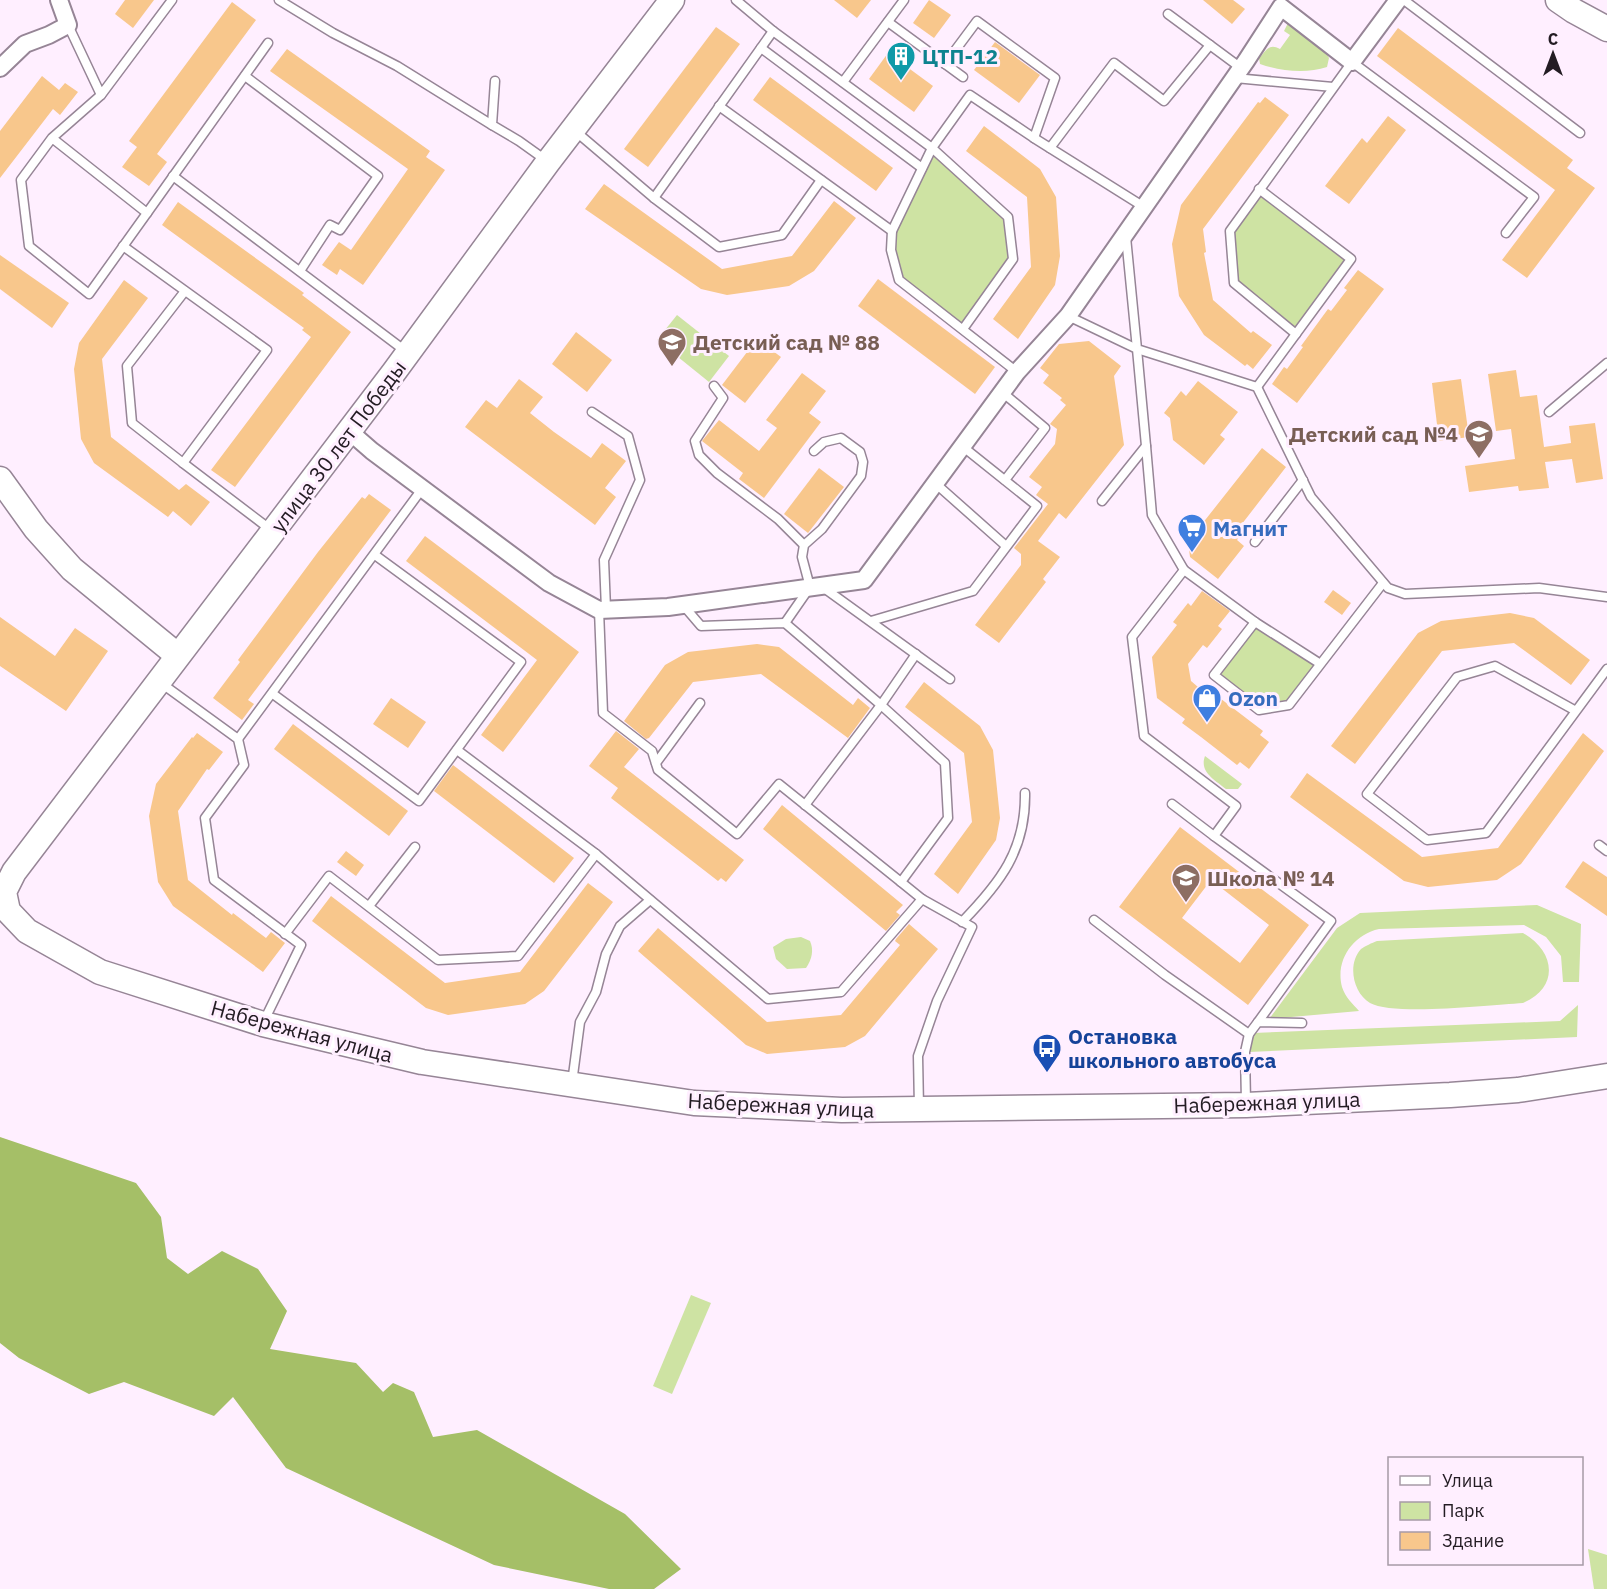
<svg xmlns="http://www.w3.org/2000/svg" width="1607" height="1589" viewBox="0 0 1607 1589" font-family="'IBM Plex Sans',sans-serif">
  <style>
    .green { fill: #cee3a3 }
    .forest { fill: #a5bf67 }
    .building { fill: #f8c78c; fill-rule: evenodd }
    .lines { fill: none; stroke-linecap: round; stroke-linejoin: round }
    .lane-casing { stroke: #968596; stroke-width: 11 }
    .street-casing { stroke: #968596; stroke-width: 20 }
    .secondary-casing { stroke: #968596; stroke-width: 27 }
    .lane { stroke: #fff; stroke-width: 8 }
    .street { stroke: #fff; stroke-width: 16 }
    .secondary { stroke: #fff; stroke-width: 24 }
    .labels { text-anchor: middle; dominant-baseline: central; stroke-width: 6; stroke-linejoin: round; paint-order: stroke }
    .culture-label { font-size: 21px; font-weight: bold; fill: #0d838f; stroke: #ffefff; text-anchor: start }
    .education-label { font-size: 21px; font-weight: bold; fill: #785e54; stroke: #ffefff; text-anchor: start }
    .street-label { font-size: 21px; fill: #231c23; stroke: #ffefff }
    .shop-label { font-size: 21px; font-weight: bold; fill: #366cbe; stroke: #ffefff; text-anchor: start }
    .transit-label { font-size: 21px; font-weight: bold; fill: #164399; stroke: #ffefff; text-anchor: start }
  </style>
  <rect width="100%" height="100%" fill="#ffefff"/>
  <g class="green">
    <path d="M1288,23L1326,53L1329,58L1327,67C1306,74 1280,71 1260,64L1259,58C1267,50 1269,43 1280,49L1290,35L1284,31Z"/>
    <polygon points="932,148 1008,217 1013,259 963,329 899,280 892,231"/>
    <polygon points="1259,189 1351,259 1296,334 1234,283 1230,231"/>
    <polygon points="677,315 729,356 709,382 657,340"/>
    <polygon points="1255,622 1319,663 1289,705 1259,710 1214,675"/>
    <path d="M1205,756L1242,784L1238,789H1226C1215,780 1199,772 1205,756Z"/>
    <path d="M1537,905L1581,924L1579,982H1563L1561,956L1546,937L1524,925L1379,929C1353,935 1335,960 1342,987C1345,997 1353,1004 1359,1011L1269,1019L1337,928L1360,913Z"/>
    <path d="M1523,933C1555,951 1560,987 1523,1003C1491,1005 1393,1016 1370,1003C1353,993 1347,964 1361,949C1365,946 1372,943 1377,941Z"/>
    <path d="M801,937L810,941C814,950 812,959 806,968L787,969L776,959L773,947L786,939Z"/>
    <polygon points="1578,1005 1577,1037 1249,1052 1249,1041 1253,1033 1560,1021"/>
    <polygon points="691,1295 711,1303 672,1394 653,1386"/>
    <polygon points="1588,1549 1607,1555 1607,1589 1594,1589"/>
  </g>
  <polygon class="forest" points="0,1137 136,1183 161,1217 167,1258 188,1274 222,1251 258,1269 287,1311 270,1349 356,1363 383,1392 393,1383 414,1392 433,1437 477,1430 625,1514 681,1569 654,1589 609,1589 494,1565 286,1468 233,1397 214,1416 124,1382 89,1394 19,1358 0,1343"/>
  <g class="building">
    <polygon points="125,0 154,0 133,28 115,14"/>
    <polygon points="834,0 871,0 857,18"/>
    <polygon points="929,0 951,15 934,38 913,23"/>
    <polygon points="1203,0 1233,0 1245,9 1232,24"/>
    <polygon points="232,2 256,20 157,154 167,162 149,186 122,167 137,147 129,141"/>
    <polygon points="716,27 740,44 648,167 624,149"/>
    <polygon points="1398,28 1573,160 1567,168 1595,188 1527,278 1502,260 1555,190 1377,56"/>
    <polygon points="995,42 1040,75 1019,103 974,70"/>
    <polygon points="287,49 430,151 426,157 445,170 363,285 340,269 337,275 322,265 339,242 351,250 408,169 270,71"/>
    <polygon points="888,53 933,86 914,112 869,79"/>
    <polygon points="42,76 59,90 65,83 78,92 60,115 53,109 0,178 0,131"/>
    <polygon points="770,77 893,168 876,191 753,100"/>
    <polygon points="1265,97 1289,115 1203,229 1206,252 1204,253 1213,300 1251,333 1253,331 1272,345 1253,369 1247,364 1245,366 1204,335 1179,296 1172,244 1181,205 1258,102 1260,103"/>
    <polygon points="1388,116 1406,130 1349,204 1325,186 1362,138 1367,143"/>
    <polygon points="984,126 1040,169 1056,197 1060,256 1055,285 1018,339 993,319 1031,267 1027,197 966,151"/>
    <polygon points="604,184 722,269 792,256 834,201 856,218 814,271 789,286 727,295 701,289 585,209"/>
    <polygon points="178,202 304,293 302,295 351,332 235,487 211,470 311,337 302,330 304,328 162,225"/>
    <polygon points="0,255 69,303 52,328 0,289"/>
    <polygon points="1358,270 1384,289 1297,403 1272,384 1284,367 1287,369 1303,347 1301,346 1328,309 1331,311 1347,290 1344,288"/>
    <polygon points="878,279 995,367 975,394 858,306"/>
    <polygon points="124,280 148,298 102,359 111,437 179,490 186,484 210,502 191,526 173,511 168,517 94,463 81,439 74,369 79,343"/>
    <polygon points="576,332 612,360 587,392 552,364"/>
    <polygon points="757,339 781,357 745,403 722,385"/>
    <polygon points="1089,341 1121,366 1114,376 1124,445 1066,519 1059,513 1038,541 1060,557 1043,579 1046,582 999,643 975,625 1021,565 1021,554 1014,548 1048,504 1036,495 1042,487 1029,477 1055,444 1057,429 1050,424 1066,405 1060,400 1062,398 1043,383 1049,375 1040,368 1059,344"/>
    <polygon points="1516,370 1520,397 1537,395 1544,447 1571,443 1569,426 1595,423 1603,479 1576,483 1572,459 1545,462 1549,488 1519,491 1518,486 1469,492 1465,466 1515,459 1511,429 1496,431 1488,374"/>
    <polygon points="802,373 826,391 809,413 821,422 764,498 739,479 743,473 702,441 719,420 759,451 777,428 766,420"/>
    <polygon points="519,379 543,397 530,413 554,432 591,458 602,443 626,461 605,488 616,497 595,525 465,427 486,400 497,408"/>
    <polygon points="1461,379 1469,437 1439,441 1432,383"/>
    <polygon points="1198,381 1238,412 1220,435 1225,439 1204,465 1173,440 1170,418 1164,413 1181,391 1186,396"/>
    <polygon points="1262,448 1286,467 1238,529 1243,532 1237,540 1244,546 1218,579 1190,557 1187,534 1198,521 1202,524"/>
    <polygon points="819,468 844,487 808,533 784,514"/>
    <polygon points="369,494 391,510 248,700 254,704 242,720 213,698 240,662 238,660 318,552 362,497 365,499"/>
    <polygon points="425,536 579,652 503,752 481,735 537,660 406,561"/>
    <polygon points="1333,590 1351,603 1342,615 1324,602"/>
    <polygon points="1202,591 1230,611 1218,626 1222,629 1207,648 1203,645 1188,664 1191,681 1205,693 1208,689 1263,731 1260,735 1269,742 1249,769 1240,762 1237,765 1201,737 1182,723 1185,719 1157,698 1152,657 1177,625 1173,622 1188,603 1191,606"/>
    <polygon points="1510,613 1534,618 1590,660 1571,685 1514,643 1442,651 1355,764 1331,746 1418,633 1441,621"/>
    <polygon points="0,617 55,656 75,628 108,651 66,711 0,666"/>
    <polygon points="757,644 779,647 853,705 858,698 870,708 848,738 761,674 693,682 649,738 646,739 624,721 665,665 688,652"/>
    <polygon points="924,682 980,726 993,750 1000,818 996,840 958,894 934,874 972,822 964,753 905,707"/>
    <polygon points="391,698 426,722 408,748 373,724"/>
    <polygon points="293,724 408,811 389,836 274,749"/>
    <polygon points="616,731 639,749 624,767 744,860 726,882 721,878 718,881 611,798 618,788 589,766"/>
    <polygon points="197,733 223,752 209,770 207,769 178,811 188,880 232,915 233,913 266,938 271,932 285,943 263,972 173,906 158,882 149,816 156,784 192,737 193,738"/>
    <polygon points="1583,733 1604,751 1521,864 1497,880 1428,887 1404,881 1290,797 1307,773 1422,857 1498,848"/>
    <polygon points="453,765 574,858 554,883 434,791"/>
    <polygon points="782,805 903,905 896,912 900,915 886,931 763,829"/>
    <path d="M1180,827L1309,925L1248,1005L1119,907ZM1211,880L1269,925L1240,963L1182,918Z"/>
    <polygon points="346,851 364,865 356,876 337,862"/>
    <polygon points="1583,861 1607,877 1607,916 1565,887"/>
    <polygon points="588,883 613,902 544,991 525,1004 448,1015 426,1008 312,921 331,896 445,983 520,972"/>
    <polygon points="909,924 938,949 865,1036 845,1047 767,1054 746,1045 638,951 658,928 767,1022 841,1015 900,945 895,941 896,939"/>
  </g>
  <g class="lines">
    <g class="lane-casing">
      <g id="lane">
        <polyline points="279,0 333,33 397,66 492,125"/>
        <polyline points="736,0 773,31 932,148 1008,217 1013,259 963,329"/>
        <polyline points="1404,0 1580,133"/>
        <polyline points="1168,14 1241,68"/>
        <polyline points="888,22 963,77"/>
        <polyline points="68,25 101,95 172,0"/>
        <polyline points="761,48 922,168"/>
        <polyline points="945,64 977,21 1055,78 1034,138"/>
        <polyline points="245,76 378,176 340,230 330,225 300,271"/>
        <polyline points="1235,78 1333,87"/>
        <polyline points="495,81 492,125 519,141 547,161"/>
        <polyline points="843,82 904,0"/>
        <polyline points="719,106 892,231"/>
        <polyline points="574,130 654,198 719,247 782,235 821,180"/>
        <polyline points="52,138 147,213 89,294 29,246 21,180 52,138 101,95"/>
        <polyline points="1050,148 1114,63 1164,101 1210,45"/>
        <polyline points="173,176 408,353"/>
        <polyline points="654,198 773,31"/>
        <polyline points="147,213 268,43"/>
        <polyline points="1126,237 1137,349 1257,387 1311,497 1388,588 1405,594 1539,588 1607,597"/>
        <polyline points="123,246 267,350 183,463 132,423 127,366 185,291"/>
        <polyline points="1068,316 1137,349 1146,446 1102,501"/>
        <polyline points="1296,334 1234,283 1230,231 1352,62 1534,197 1506,233"/>
        <polyline points="1017,372 899,280 891,250 892,231 932,148 970,95 1034,138 1144,207"/>
        <polyline points="714,386 723,398 695,441 699,455 717,473 778,519 804,545"/>
        <polyline points="1257,387 1351,259 1259,189"/>
        <polyline points="1002,392 1045,428 1005,480"/>
        <polyline points="592,412 628,436 640,480 604,560 606,609"/>
        <polyline points="1549,412 1607,363"/>
        <polyline points="1146,446 1152,515 1184,570 1132,637 1144,736 1236,806 1214,836 1331,921 1258,1022"/>
        <polyline points="183,463 271,530"/>
        <polyline points="935,483 1006,546"/>
        <polyline points="1255,542 1303,480"/>
        <polyline points="1184,570 1255,622 1319,663"/>
        <polyline points="824,588 950,679"/>
        <polyline points="599,610 603,713 652,751 658,770 737,834 779,784 901,882 948,818 945,763 881,705 785,623 701,626 683,605"/>
        <polyline points="871,621 973,591 1037,506 962,446"/>
        <polyline points="1255,622 1214,675 1259,710 1289,705 1383,583"/>
        <polyline points="785,623 810,587 802,557 804,545 822,529 861,476 863,462 860,452 841,438 824,442 814,451"/>
        <polyline points="161,683 238,739 244,765 205,818 214,880 301,945 263,1023"/>
        <polyline points="273,694 419,801 521,662 375,555"/>
        <polyline points="1576,711 1495,666 1457,677 1367,794 1427,840 1486,833 1607,669"/>
        <polyline points="238,739 422,489"/>
        <polyline points="457,750 596,854 768,999 841,992 922,899 901,882"/>
        <polyline points="656,763 700,703"/>
        <polyline points="1172,804 1214,836"/>
        <polyline points="805,805 881,705 916,654"/>
        <polyline points="1599,845 1607,851"/>
        <polyline points="369,906 415,847"/>
        <polyline points="1094,920 1165,975 1249,1034 1258,1022 1302,1023"/>
        <path d="M962,922C1000,883 1026,850 1025,793"/>
        <polyline points="285,934 329,876 438,960 518,956 596,854"/>
        <polyline points="572,1083 580,1022 596,992 606,954 620,926 650,900"/>
        <polyline points="1246,1102 1245,1052 1249,1034"/>
        <polyline points="919,1108 918,1056 937,1001 972,927 922,899"/>
      </g>
    </g>
    <g class="street-casing">
      <g id="street">
        <polyline points="0,68 25,44 49,35 68,25 59,0"/>
        <polyline points="349,431 372,451 549,583 599,610 668,607 864,580 1017,372 1068,316 1246,61 1281,7 1352,62 1398,0"/>
      </g>
    </g>
    <g class="secondary-casing">
      <g id="secondary">
        <polyline points="672,0 548,162 394,372 14,872 4,892 8,911 27,931 100,972 263,1024 422,1062 694,1103 842,1110 1246,1105 1450,1095 1518,1090 1607,1076"/>
        <polyline points="1558,0 1574,11 1607,29"/>
        <polyline points="0,479 36,529 72,569 177,655"/>
      </g>
    </g>
    <use href="#lane" class="lane"/>
    <use href="#street" class="street"/>
    <use href="#secondary" class="secondary"/>
  </g>
  <defs>
    <g id="building-pin" transform="scale(1.5)"><path d="M0 17L-7.5 6A9.5 9.5 0 1 1 7.5 6Z" fill="#0f9aa8" stroke="#ffefff"/><path d="M-4-6H4V6H1V3H-1V6H-4ZM-2.5-4.3h1.7v1.8h-1.7ZM.8-4.3h1.7v1.8H.8ZM-2.5-1h1.7V.8h-1.7ZM.8-1h1.7V.8H.8Z" fill="#fff"/></g>
    <g id="school-pin" transform="scale(1.5)"><path d="M0 17L-7.5 6A9.5 9.5 0 1 1 7.5 6Z" fill="#8d6e63" stroke="#ffefff"/><path d="M0-5L7-2L0 1L-7-2ZM-4 1L0 2.5L4 1V4Q0 6-4 4Z" fill="#fff"/></g>
    <g id="supermarket-pin" transform="scale(1.5)"><path d="M0 17L-7.5 6A9.5 9.5 0 1 1 7.5 6Z" fill="#3f7fe0" stroke="#ffefff"/><path d="M-6-5.5h2.5l.6 2H6L4.5 2H-2.5L-4.4-4H-6ZM-1.5 3.2a1.3 1.3 0 1 0 .1 0ZM3 3.2a1.3 1.3 0 1 0 .1 0Z" fill="#fff"/></g>
    <g id="shop-pin" transform="scale(1.5)"><path d="M0 17L-7.5 6A9.5 9.5 0 1 1 7.5 6Z" fill="#3f7fe0" stroke="#ffefff"/><path d="M-5-2.5h2.3a2.7 3.5 0 0 1 5.4 0H5L5.5 6h-11ZM-1.5-2.5h3a1.5 2.3 0 0 0-3 0Z" fill="#fff"/></g>
    <g id="bus-pin" transform="scale(1.5)"><path d="M0 17L-7.5 6A9.5 9.5 0 1 1 7.5 6Z" fill="#1a4fb4" stroke="#ffefff"/><path d="M-5-6H5V4H4V6H2V4H-2V6H-4V4H-5ZM-3.5-4V0h7V-4ZM-3.5 1.2v1.5H-2V1.2ZM2 1.2v1.5H3.5V1.2Z" fill="#fff"/></g>
  </defs>
  <g fill-rule="evenodd">
    <use href="#building-pin" x="901" y="56"/>
    <use href="#school-pin" x="672" y="342"/>
    <use href="#school-pin" x="1479" y="434"/>
    <use href="#supermarket-pin" x="1192" y="528"/>
    <use href="#shop-pin" x="1207" y="698"/>
    <use href="#school-pin" x="1186" y="878"/>
    <use href="#bus-pin" x="1047" y="1048"/>
  </g>
  <g class="labels">
    <g class="culture-label">
      <text x="922" y="56">ЦТП-12</text>
    </g>
    <g class="education-label">
      <text x="693" y="342">Детский сад № 88</text>
      <text x="1458" y="434" text-anchor="end">Детский сад №4</text>
      <text x="1207" y="878">Школа № 14</text>
    </g>
    <g class="street-label">
      <text transform="translate(338 446) rotate(-53)">улица 30 лет Победы</text>
      <text transform="translate(302 1031) rotate(15)">Набережная улица</text>
      <text transform="translate(1267 1102) rotate(-2)">Набережная улица</text>
      <text transform="translate(781 1105) rotate(3)">Набережная улица</text>
    </g>
    <g class="shop-label">
      <text x="1213" y="528">Магнит</text>
      <text x="1228" y="698">Ozon</text>
    </g>
    <g class="transit-label">
      <text x="1068" y="1036">Остановка<tspan x="1068" dy="24">школьного автобуса</tspan></text>
    </g>
  </g>
  <rect x="1388" y="1457" width="195" height="108" fill="#ffefff" stroke="#a79ba7" stroke-width="1.5"/>
  <rect x="1400" y="1476" width="30" height="9" fill="#ffffff" stroke="#a79ba7" stroke-width="1.5"/>
  <text x="1442" y="1487" font-size="18" fill="#231c23">Улица</text>
  <rect x="1400" y="1502" width="30" height="18" fill="#cee3a3" stroke="#a79ba7" stroke-width="1.5"/>
  <text x="1442" y="1517" font-size="18" fill="#231c23">Парк</text>
  <rect x="1400" y="1532" width="30" height="18" fill="#f8c78c" stroke="#a79ba7" stroke-width="1.5"/>
  <text x="1442" y="1547" font-size="18" fill="#231c23">Здание</text>
  <g transform="translate(1553 54)" stroke="#ffefff" stroke-width="4.5" paint-order="stroke">
  <path d="M0-4.5L10 22L0 15L-10 22Z" fill="#231c23"/>
  <text y="-9" font-size="16" font-weight="bold" text-anchor="middle" fill="#231c23">С</text>
  </g>
</svg>
